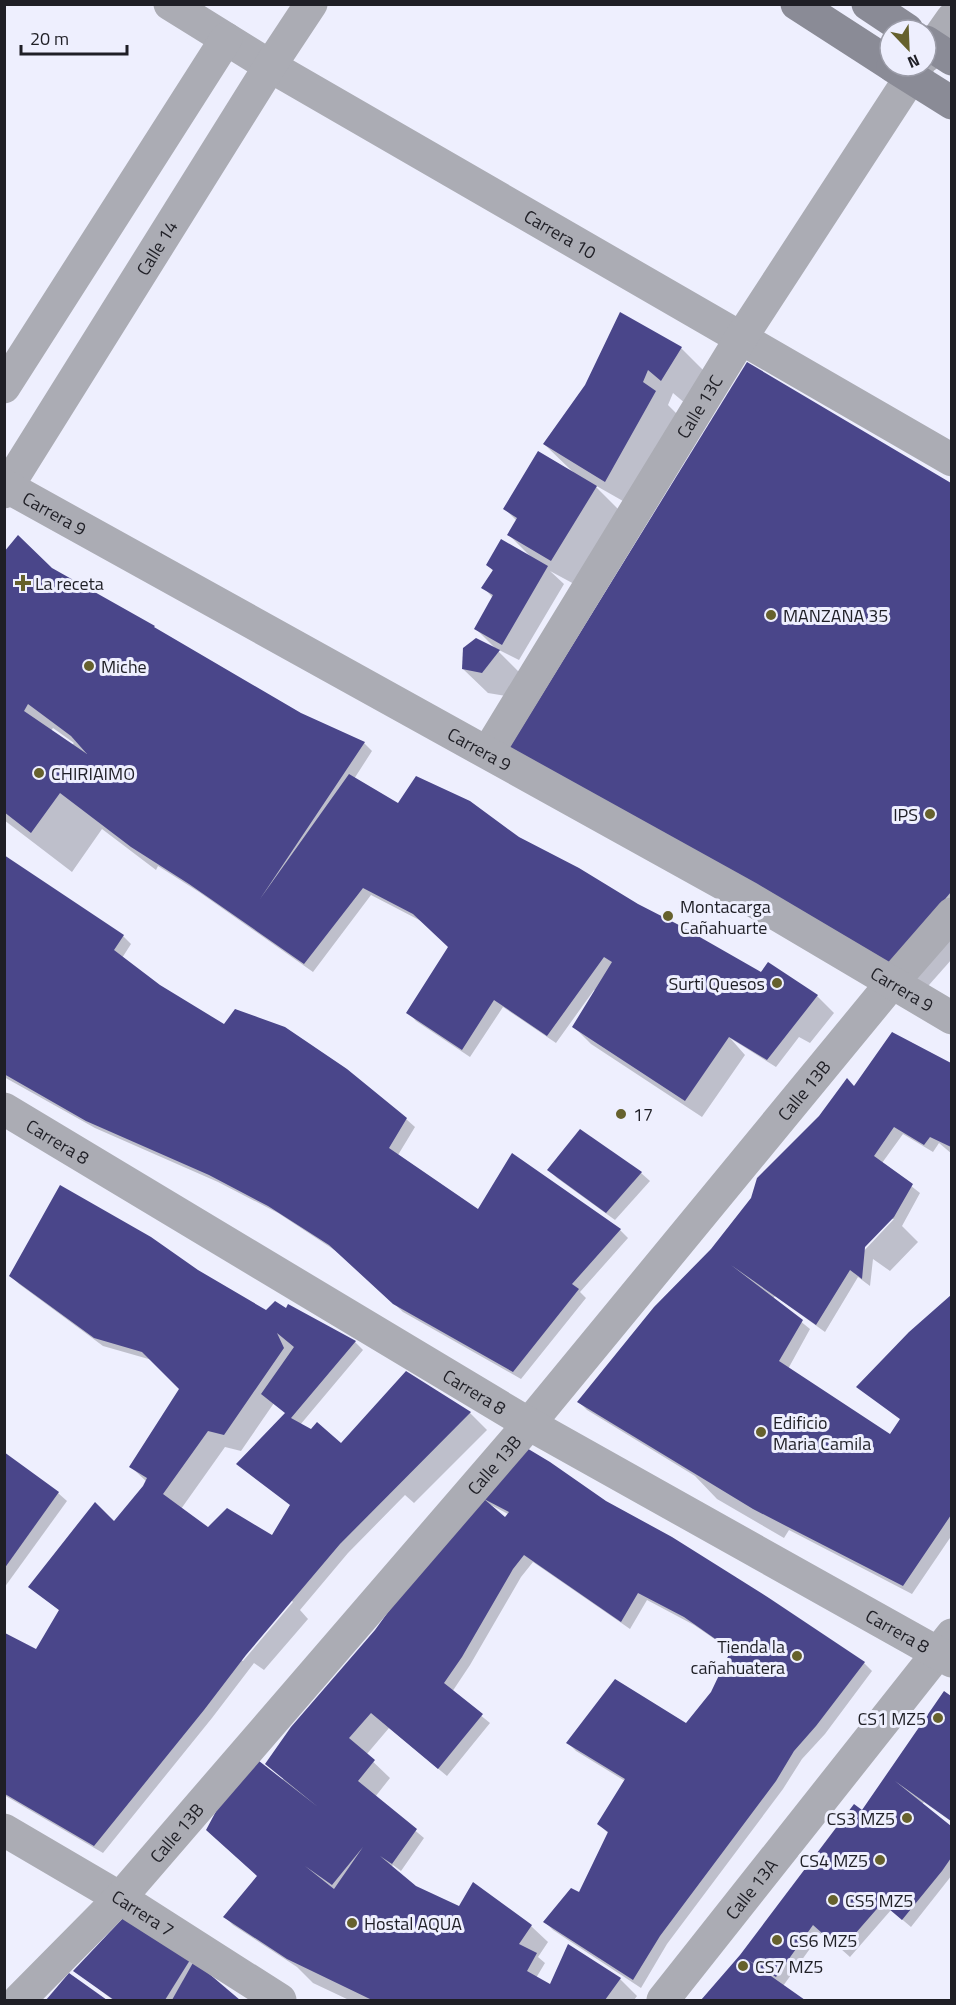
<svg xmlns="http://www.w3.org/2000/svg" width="956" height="2005" viewBox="0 0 956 2005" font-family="'Titillium Web',sans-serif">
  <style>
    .shadow { fill: #0003; fill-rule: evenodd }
    .building { fill: #4a468a; fill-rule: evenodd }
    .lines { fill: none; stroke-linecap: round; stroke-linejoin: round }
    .minor { stroke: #abacb4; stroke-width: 33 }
    .tertiary { stroke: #abacb4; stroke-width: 33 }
    .secondary { stroke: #8a8b96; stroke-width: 33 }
    .poi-dot { fill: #66612d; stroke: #eeeffe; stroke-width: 2 }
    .labels { text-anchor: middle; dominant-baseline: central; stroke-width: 6; stroke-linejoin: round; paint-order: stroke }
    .street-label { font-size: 18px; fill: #1f1f26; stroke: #eeeffe }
    .poi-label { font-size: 18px; fill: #1f1f26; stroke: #eeeffe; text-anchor: start }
  </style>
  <rect width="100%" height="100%" fill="#eeeffe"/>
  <g class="shadow">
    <polygon points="681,348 705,372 686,404 673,393 668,405 679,416 630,505 593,484 620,511 576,585 550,571 564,584 519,660 495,648 523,676 506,696 488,693 463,669 497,650 475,628 493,598 483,587 493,571 488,565 531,557 509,535 517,521 505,509 573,472 544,444 587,386"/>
    <polygon points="748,364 952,485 952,959 921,994"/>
    <path d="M4,555L51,569L300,714L364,743L372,751L354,779L399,805L518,838L760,973L768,964L817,996L834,1013L810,1043L799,1037L776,1067L730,1038L745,1055L702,1117L591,1044L574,1027L596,991L594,990L556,1043L503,1007L470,1057L416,1021L408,1012L450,947L423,922L371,895L313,972L199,892L158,866L156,870L102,829L72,872L4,820ZM53,728L74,743L72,745L51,731Z"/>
    <polygon points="4,857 123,936 131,944 122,958 160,987 225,1026 406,1119 415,1127 398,1155 479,1211 620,1230 628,1238 580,1292 586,1298 521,1379 403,1312 339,1253 278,1213 218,1182 95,1128 4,1077"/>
    <path d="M892,1034L952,1066V1154L939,1143L933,1152L903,1134L882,1163L920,1193L902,1226L918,1242L890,1271L873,1259L870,1286L858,1277L825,1332L775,1296L773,1299L810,1329L788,1369L891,1436L901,1420L858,1387L910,1333L952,1297V1535L912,1594L789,1530L784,1538L717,1499L695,1476L587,1410L579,1402L855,1088ZM890,1219H894L861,1254L859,1251Z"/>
    <polygon points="581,1131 641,1173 650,1181 615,1220 557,1178 549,1170"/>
    <path d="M197,1271L266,1312L285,1310L289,1306L355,1342L363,1350L300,1425L342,1445L406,1373L470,1413L487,1430L414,1503L405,1495L348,1553L300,1610L308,1619L264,1670L254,1663L212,1718L103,1853L4,1795V1635L37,1651L60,1611L30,1587L114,1523L147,1482L131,1467L181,1389L152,1360L103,1346L19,1284L10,1275ZM274,1403L287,1414L291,1506L272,1537L208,1528L181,1509L225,1447L241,1451ZM291,1600L293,1602L243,1661L240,1660Z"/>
    <path d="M526,1449L605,1502L864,1663L872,1671L825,1734L802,1759L783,1789L667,1944L641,1988L553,1930L545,1922L580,1894L608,1833L599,1824L625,1781L576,1751L568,1743L686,1725L712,1692L732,1651L694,1625L647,1600L630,1629L533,1562L521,1577L470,1665L452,1692L490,1723L447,1776L389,1728L366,1755L390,1778L375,1797L424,1838L401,1871L393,1865L391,1867L415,1887L460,1908L531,1926L548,1942L538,1957L545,1963L536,1978L549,1985L620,1979L637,1996L634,2000H349L313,1983L297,1967L233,1925L225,1917L259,1876L282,1781L376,1631ZM491,1505L508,1514L515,1528L490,1506Z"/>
    <polygon points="4,1453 58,1493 67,1501 4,1588"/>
    <polygon points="944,1693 952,1698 952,1822 924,1802 922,1804 952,1828 952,1875 911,1927 891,1910 850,1957 822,1932 783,1986 803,2000 703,2000 862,1812"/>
    <polygon points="189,1961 194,1965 195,1963 238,2000 113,2000 75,1971"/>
    <polygon points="70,1975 104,2000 48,2000"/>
  </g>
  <g class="building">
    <polygon points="620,312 682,347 661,381 648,370 643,382 656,391 605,482 543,444 585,385"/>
    <polygon points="747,362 951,483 951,892 890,964 509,748"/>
    <polygon points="538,451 597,486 551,561 507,535 517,518 503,509"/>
    <path d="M18,535L52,568L155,626L154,627L301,713L365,742L260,899L349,774L398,803L416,776L470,801L519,837L579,868L638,904L677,924L761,972L768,962L818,995L767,1060L729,1037L685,1101L572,1027L612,962L604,957L547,1036L494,1000L462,1050L406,1013L448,947L413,914L363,888L304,964L189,884L131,847L60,793L31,833L4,812V552ZM28,704L71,736L87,754L24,711Z"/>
    <polygon points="501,539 548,566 502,645 474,629 493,595 481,588 493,570 486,565"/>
    <polygon points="476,638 500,650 482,673 462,669 463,648"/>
    <polygon points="4,855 124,935 114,950 160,985 224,1024 235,1009 285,1027 347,1069 407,1118 389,1148 478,1209 512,1153 621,1229 572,1284 579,1289 513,1372 393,1304 329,1245 268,1206 209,1175 86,1121 4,1074"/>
    <polygon points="892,1032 951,1063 951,1147 930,1137 924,1145 894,1127 874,1156 913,1184 894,1217 865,1247 862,1279 850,1270 816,1325 731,1265 803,1320 779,1361 890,1434 900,1419 856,1387 909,1332 951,1295 951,1515 903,1586 753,1509 577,1402 654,1307 711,1249 751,1198 757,1178 819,1116 847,1078 854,1086"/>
    <polygon points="580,1129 642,1172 606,1213 547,1170"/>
    <path d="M60,1185L151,1237L198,1270L266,1310L275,1301L286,1308L288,1304L356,1341L291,1418L311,1429L317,1422L341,1443L406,1371L471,1412L340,1544L246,1655L204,1710L94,1846L5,1794V1633L36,1649L59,1610L28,1587L95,1502L114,1521L143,1486L147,1478L129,1467L179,1389L142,1352L94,1338L9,1276ZM277,1333L294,1347L261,1394L285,1413L236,1464L290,1505L272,1535L227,1508L208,1527L163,1494L208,1431L224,1435L284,1348Z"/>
    <path d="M525,1447L550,1462L606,1501L672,1537L769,1598L865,1662L816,1726L794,1751L776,1781L660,1936L633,1980L543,1922L571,1888L579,1892L608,1832L597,1824L625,1779L566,1743L615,1679L686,1723L711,1692L731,1650L684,1617L638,1593L621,1622L524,1555L513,1569L462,1657L444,1683L483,1714L438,1769L371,1713L349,1738L375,1760L358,1781L417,1829L392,1864L380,1856L416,1886L459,1906L473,1882L532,1925L519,1944L537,1953L527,1971L550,1984L568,1944L621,1978L605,2000H372L287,1959L223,1917L257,1876L206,1830L221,1802L259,1761L318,1807L265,1764L291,1727L375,1630L399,1597ZM484,1499L509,1512L505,1517ZM363,1847L334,1889L305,1866L332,1885Z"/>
    <polygon points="4,1452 59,1492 4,1569"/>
    <polygon points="944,1691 951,1696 951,1821 895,1781 951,1826 951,1858 942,1871 902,1920 882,1903 841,1950 813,1925 776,1977 748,1960 805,2000 701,2000 740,1955 854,1804 862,1810"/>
    <polygon points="124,1917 190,1960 165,2000 114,2000 73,1971"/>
    <polygon points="194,1961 240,2000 172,2000"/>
    <polygon points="69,1973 107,2000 46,2000"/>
  </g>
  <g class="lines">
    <g class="minor">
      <path id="s1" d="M170,4L270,66L952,460"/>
      <polyline points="926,56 952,19"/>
      <polyline points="4,387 226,39"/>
      <path id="s2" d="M4,492L270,66L311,4"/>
      <path id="s3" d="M488,752L741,338L918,66"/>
      <path id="s4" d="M4,1830L120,1898L280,2000"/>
      <path id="s5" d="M19,2000L120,1898L529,1424L891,984L952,914"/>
      <path id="s6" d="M663,2000L952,1635"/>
    </g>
    <g class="tertiary">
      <path id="s7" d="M4,485L749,898L952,1018"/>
      <path id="s8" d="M4,1109L529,1424L952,1661"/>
    </g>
    <g class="secondary">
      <polyline points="797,4 890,64"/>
      <polyline points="868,4 907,30"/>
      <polyline points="926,42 952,59"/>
      <polyline points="893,66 952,103"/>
    </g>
  </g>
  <g class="poi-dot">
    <path d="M20 574h6v6h6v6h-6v6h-6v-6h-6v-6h6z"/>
    <circle cx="771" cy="615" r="6"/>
    <circle cx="89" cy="666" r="6"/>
    <circle cx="39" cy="773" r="6"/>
    <circle cx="930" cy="814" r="6"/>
    <circle cx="668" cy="916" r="6"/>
    <circle cx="777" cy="983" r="6"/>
    <circle cx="621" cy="1114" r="6"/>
    <circle cx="761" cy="1432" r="6"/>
    <circle cx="797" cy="1656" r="6"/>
    <circle cx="938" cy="1718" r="6"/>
    <circle cx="907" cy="1818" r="6"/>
    <circle cx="880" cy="1860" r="6"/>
    <circle cx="833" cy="1900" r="6"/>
    <circle cx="352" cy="1923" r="6"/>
    <circle cx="777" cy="1940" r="6"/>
    <circle cx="743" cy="1966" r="6"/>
  </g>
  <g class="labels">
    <g class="street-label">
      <text stroke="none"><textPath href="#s1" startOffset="453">Carrera 10</textPath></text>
      <text stroke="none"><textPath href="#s2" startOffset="288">Calle 14</textPath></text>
      <text stroke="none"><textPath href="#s3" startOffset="405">Calle 13C</textPath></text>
      <text stroke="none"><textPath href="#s7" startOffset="58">Carrera 9</textPath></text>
      <text stroke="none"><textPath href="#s7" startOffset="544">Carrera 9</textPath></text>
      <text stroke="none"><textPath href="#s7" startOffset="1030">Carrera 9</textPath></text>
      <text stroke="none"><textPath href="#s5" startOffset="1202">Calle 13B</textPath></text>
      <text stroke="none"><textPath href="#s8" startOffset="63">Carrera 8</textPath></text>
      <text stroke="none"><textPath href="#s8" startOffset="549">Carrera 8</textPath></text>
      <text stroke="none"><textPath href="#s5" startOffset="716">Calle 13B</textPath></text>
      <text stroke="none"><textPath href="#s8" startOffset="1035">Carrera 8</textPath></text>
      <text stroke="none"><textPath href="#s5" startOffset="230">Calle 13B</textPath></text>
      <text stroke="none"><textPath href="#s6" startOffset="142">Calle 13A</textPath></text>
      <text stroke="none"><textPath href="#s4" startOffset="162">Carrera 7</textPath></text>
    </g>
    <g class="poi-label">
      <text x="35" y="583">La receta</text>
      <text x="783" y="615">MANZANA 35</text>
      <text x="101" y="666">Miche</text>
      <text x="51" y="773">CHIRIAIMO</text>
      <text x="918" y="814" text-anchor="end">IPS</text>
      <text x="680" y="906">Montacarga<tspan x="680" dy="21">Cañahuarte</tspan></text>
      <text x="765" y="983" text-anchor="end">Surti Quesos</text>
      <text x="633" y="1114">17</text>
      <text x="773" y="1422">Edificio<tspan x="773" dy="21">Maria Camila</tspan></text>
      <text x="785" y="1646" text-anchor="end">Tienda la<tspan x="785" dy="21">cañahuatera</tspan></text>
      <text x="926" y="1718" text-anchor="end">CS1 MZ5</text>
      <text x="895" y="1818" text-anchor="end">CS3 MZ5</text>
      <text x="868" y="1860" text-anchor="end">CS4 MZ5</text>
      <text x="845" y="1900">CS5 MZ5</text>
      <text x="364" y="1923">Hostal AQUA</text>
      <text x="789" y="1940">CS6 MZ5</text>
      <text x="755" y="1966">CS7 MZ5</text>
    </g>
  </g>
  <rect width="956" height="2005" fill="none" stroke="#1f1f26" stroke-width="12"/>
  <g transform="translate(908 48) rotate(157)"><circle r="28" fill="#eeeffe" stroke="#9b9ca8" stroke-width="1.5"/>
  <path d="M0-4.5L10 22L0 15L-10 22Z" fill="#66612d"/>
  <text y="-9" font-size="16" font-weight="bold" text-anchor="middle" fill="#1f1f26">N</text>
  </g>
  <path d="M21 45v9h106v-9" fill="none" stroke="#1f1f26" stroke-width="3"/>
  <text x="30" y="45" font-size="18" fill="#1f1f26" stroke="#eeeffe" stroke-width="4.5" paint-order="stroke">20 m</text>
</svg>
